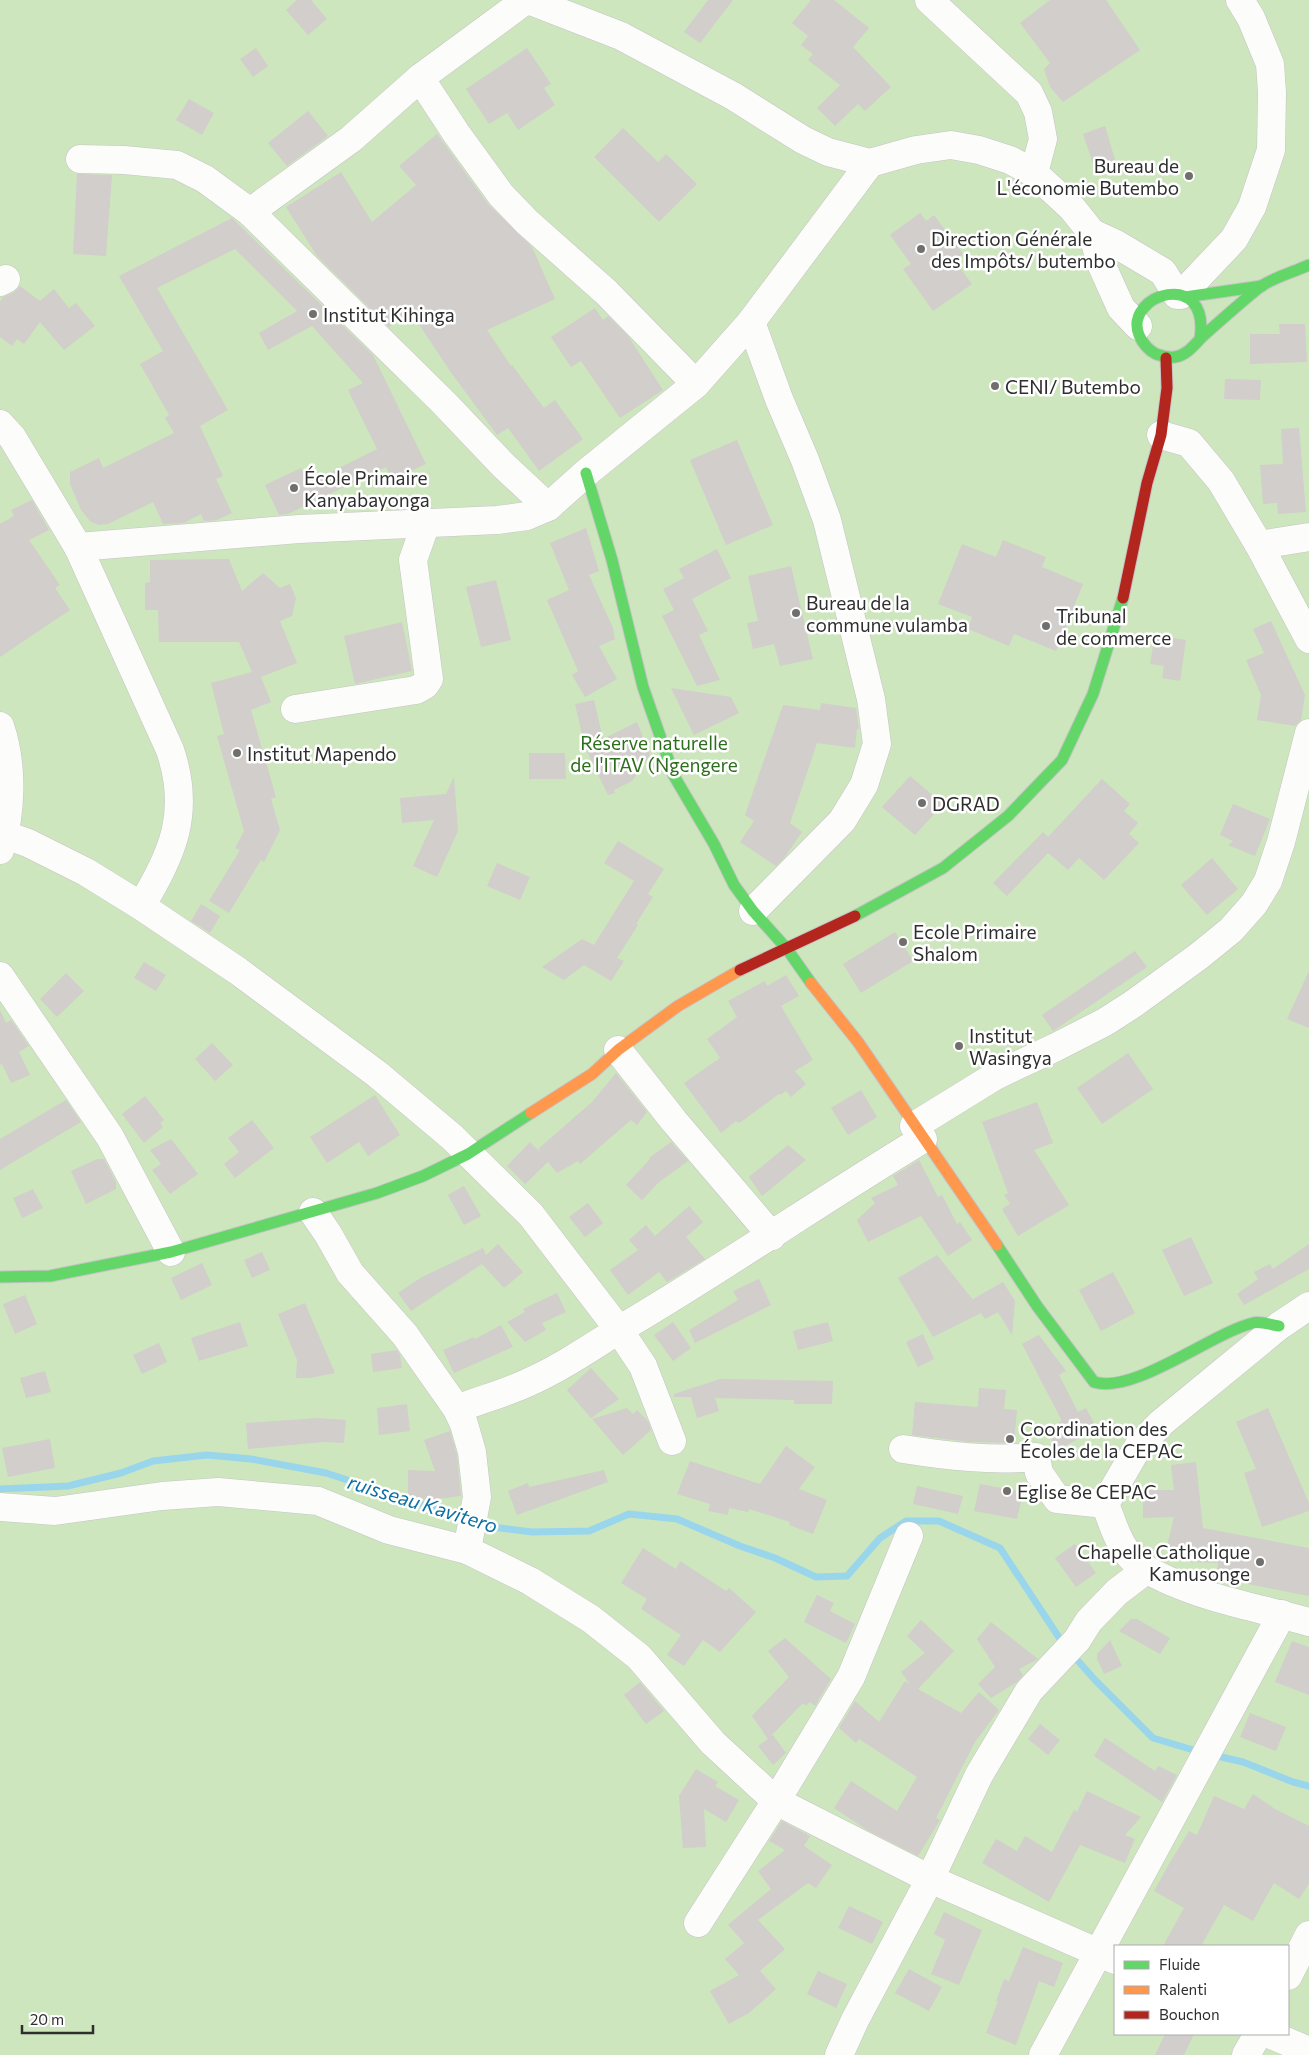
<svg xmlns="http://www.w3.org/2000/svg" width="1309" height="2055" viewBox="0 0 1309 2055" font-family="Commissioner,sans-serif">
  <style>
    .green { fill: #cee6be; fill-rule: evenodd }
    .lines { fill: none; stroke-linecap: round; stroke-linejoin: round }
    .stream { stroke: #99d6ec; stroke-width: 7 }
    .building { fill: #d1cecb }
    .street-casing { stroke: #c5c4c5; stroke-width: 29 }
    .fast-casing { stroke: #c5c4c5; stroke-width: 13 }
    .slow-casing { stroke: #c5c4c5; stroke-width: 13 }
    .jam-casing { stroke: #c5c4c5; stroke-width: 13 }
    .street { stroke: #fcfcfb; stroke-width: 28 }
    .fast { stroke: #63d668; stroke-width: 11 }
    .slow { stroke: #ff974d; stroke-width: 11 }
    .jam { stroke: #b3261e; stroke-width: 11 }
    .poi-dot { fill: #706f6e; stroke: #fff; stroke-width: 2 }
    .labels { text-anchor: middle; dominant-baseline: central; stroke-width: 5; stroke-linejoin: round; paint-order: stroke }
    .poi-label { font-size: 19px; fill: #2e2e2e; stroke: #fff; text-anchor: start }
    .park-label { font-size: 19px; fill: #2c6e1b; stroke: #fff }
    .water-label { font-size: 20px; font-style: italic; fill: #0d6fa3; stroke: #fff }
  </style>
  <rect width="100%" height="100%" fill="#ece8e4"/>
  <path class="green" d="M0,0H1309V2055H0ZM1115,1946H1288V2034H1115Z"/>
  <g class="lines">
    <g class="stream">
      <polyline points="0,1489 68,1486 121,1473 153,1461 207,1455 251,1459 326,1473 467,1519"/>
      <polyline points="477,1522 492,1527 532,1532 589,1531 629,1514 677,1519 740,1546 775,1558 816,1577 847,1576 880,1538 906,1521 939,1521 1000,1548 1064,1645"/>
      <polyline points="1071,1653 1095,1680 1153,1738 1200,1752"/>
      <polyline points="1213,1755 1243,1762 1293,1782 1309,1786"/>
    </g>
  </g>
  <g class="building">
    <polygon points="297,0 311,0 327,19 308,35 286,10"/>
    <polygon points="708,0 733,0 700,43 684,32"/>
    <polygon points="811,0 834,0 869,28 853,47 891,87 865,111 858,104 835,126 817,108 840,85 808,60 813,54 801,45 808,36 792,23"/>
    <polygon points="1050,0 1106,0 1140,50 1063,102 1050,87 1044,69 1050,63 1020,23"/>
    <polygon points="256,48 268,66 253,77 240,59"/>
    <polygon points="527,48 551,84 544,88 555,105 518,130 507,113 489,124 466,89"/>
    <polygon points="189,99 214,113 202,135 176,120"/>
    <polygon points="308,111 328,136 287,166 268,143"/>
    <polygon points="1105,126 1116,163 1095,170 1083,134"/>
    <polygon points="623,128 658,162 666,154 697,184 659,222 594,157"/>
    <polygon points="437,134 488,204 532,247 555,299 487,330 511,366 512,365 544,408 555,400 583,439 539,471 508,428 497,435 450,371 410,311 389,327 317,256 286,207 341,172 372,222 416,185 399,166"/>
    <polygon points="77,174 112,175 106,256 73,254"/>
    <polygon points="920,213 926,221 934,215 963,254 955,261 972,284 933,311 903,269 911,264 890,235"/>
    <polygon points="232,218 373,355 426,464 392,480 386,467 288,514 279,515 265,485 301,468 309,483 377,449 348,390 363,383 312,326 268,350 259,333 297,311 235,249 157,288 228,410 200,426 223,476 216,479 232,513 217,520 204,521 201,514 184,523 163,524 153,502 108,524 99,525 91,522 81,510 70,484 70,472 99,458 103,468 174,433 165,418 169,415 140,364 163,351 119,276"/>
    <polygon points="20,286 40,301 54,289 69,308 76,303 95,326 64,350 40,322 24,344 17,339 12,346 0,337 0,302 3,297 13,293"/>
    <polygon points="595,308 603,320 608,316 628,336 663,390 620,418 581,361 571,367 551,337"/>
    <polygon points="1279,324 1305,324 1307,362 1250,364 1250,334 1280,334"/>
    <polygon points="1225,379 1261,380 1260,400 1224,399"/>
    <polygon points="1299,428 1306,512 1278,514 1277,503 1263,504 1260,465 1283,464 1281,429"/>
    <polygon points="737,440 773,525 726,545 690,460"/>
    <polygon points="32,500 49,530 29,540 60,585 55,588 70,610 0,657 0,524 14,516 11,510"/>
    <polygon points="586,528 599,571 589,575 613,628 615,639 599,646 617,679 585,697 572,675 578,671 547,600 569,590 550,543"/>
    <polygon points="1003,540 1046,557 1042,567 1083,584 1056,651 1014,634 1009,646 968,629 972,617 938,604 962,544 996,557"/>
    <polygon points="717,549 731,578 692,599 708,631 699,635 720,680 697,686 662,616 674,610 663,589 684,578 679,569"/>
    <polygon points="229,559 242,591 263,573 280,588 290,584 296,598 292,616 280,621 297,663 261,677 271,702 251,710 276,797 271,799 280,830 264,862 261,860 229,913 209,901 240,850 235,848 244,831 217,736 224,734 211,683 252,672 239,642 159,642 158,610 145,610 145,583 150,582 150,560"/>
    <polygon points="791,566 813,659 780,666 774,644 753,649 747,623 758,621 748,576"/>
    <polygon points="496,580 511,640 481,647 466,587"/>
    <polygon points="1271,621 1305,695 1301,720 1295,726 1257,720 1261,695 1246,660 1264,653 1253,629"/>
    <polygon points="402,622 412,671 355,684 344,636"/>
    <polygon points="1155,635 1186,640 1180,681 1162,678 1164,666 1150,664"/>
    <polygon points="671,688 731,697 739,713 694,735"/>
    <polygon points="594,700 603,739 637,722 650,755 632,781 614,790 615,793 608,795 585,747 575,704"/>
    <polygon points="821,703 856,708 859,729 857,729 855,748 817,743 790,823 802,832 784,858 776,866 740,842 754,821 745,815 783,705 820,710"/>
    <polygon points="529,753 565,753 566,779 529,779"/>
    <polygon points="910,776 943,804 915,835 882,807"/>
    <polygon points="454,777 458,831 437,877 413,866 434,820 402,823 400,798 446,794"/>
    <polygon points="1102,779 1130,804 1124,811 1138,823 1129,834 1139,843 1104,880 1079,858 1068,870 1048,853 1007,896 993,883 1043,832 1048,837"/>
    <polygon points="1233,804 1270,819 1255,856 1228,845 1233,841 1220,835"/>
    <polygon points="618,841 664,869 648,894 653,897 636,924 638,925 617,958 624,961 611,981 584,965 564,980 542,967 582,939 594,945 634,881 604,863"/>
    <polygon points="1212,858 1238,889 1207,915 1181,885"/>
    <polygon points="497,863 530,877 520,900 487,886"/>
    <polygon points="201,904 220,916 210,933 191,921"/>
    <polygon points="895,932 913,961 861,993 843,964"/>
    <polygon points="1135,951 1147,967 1053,1031 1042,1015"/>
    <polygon points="144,962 166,975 156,991 134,978"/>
    <polygon points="1309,971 1309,1028 1287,1019"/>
    <polygon points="66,973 84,991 57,1017 40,999"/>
    <polygon points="786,975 799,996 781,1006 813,1060 795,1071 806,1084 791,1097 786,1091 780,1095 779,1094 745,1119 739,1123 736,1121 721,1133 684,1083 720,1058 707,1039 737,1017 728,1001 765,981 767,986"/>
    <polygon points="0,1010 6,1023 11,1020 29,1046 19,1052 30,1075 11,1083 2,1064 0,1065"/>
    <polygon points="212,1043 233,1065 215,1081 195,1059"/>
    <polygon points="1128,1053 1153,1089 1102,1124 1077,1088"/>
    <polygon points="616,1073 647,1112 637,1125 631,1120 580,1164 578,1161 557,1173 548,1162 525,1184 507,1166 530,1142 542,1154 538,1149 592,1102"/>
    <polygon points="861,1090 877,1117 848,1135 831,1108"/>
    <polygon points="375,1095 400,1135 368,1156 359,1142 327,1163 310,1137"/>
    <polygon points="145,1096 164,1120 160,1123 163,1127 144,1143 122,1114"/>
    <polygon points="66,1100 81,1122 0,1170 0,1139"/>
    <polygon points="1037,1102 1053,1143 1034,1150 1069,1205 1018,1236 1002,1209 1010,1204 1004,1195 1008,1193 982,1122"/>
    <polygon points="252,1120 274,1148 235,1178 224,1164 239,1152 228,1138"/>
    <polygon points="171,1139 198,1174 170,1194 152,1170 161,1164 150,1150"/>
    <polygon points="671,1142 688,1161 658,1183 642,1200 626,1185 650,1159 649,1158"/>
    <polygon points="788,1145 806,1160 762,1196 749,1177"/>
    <polygon points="97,1159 104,1159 116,1182 116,1189 86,1204 71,1171"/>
    <polygon points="919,1160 938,1197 942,1195 957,1224 960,1222 972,1240 948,1256 921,1216 868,1242 857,1220 875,1203 871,1198 898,1185 893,1176"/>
    <polygon points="464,1186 481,1216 464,1225 448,1195"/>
    <polygon points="33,1189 43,1208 22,1218 13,1198"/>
    <polygon points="588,1203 603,1223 585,1237 569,1217"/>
    <polygon points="689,1206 703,1222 686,1237 705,1259 667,1282 659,1272 628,1295 610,1270 638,1250 629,1240 646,1225 655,1236"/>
    <polygon points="1191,1237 1213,1283 1184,1296 1162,1250"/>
    <polygon points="498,1244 523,1272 504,1288 482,1264 411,1311 398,1293 422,1277 483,1248 486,1255"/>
    <polygon points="1309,1244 1309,1269 1244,1305 1237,1294 1258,1279 1254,1272 1270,1264 1273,1269"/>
    <polygon points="262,1252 270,1270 252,1278 244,1260"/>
    <polygon points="937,1255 974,1301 973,1299 1003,1282 1015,1301 1012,1335 998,1312 985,1319 981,1313 933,1337 898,1278"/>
    <polygon points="202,1263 212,1285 181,1300 171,1278"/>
    <polygon points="1113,1272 1135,1313 1101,1331 1079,1290"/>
    <polygon points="759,1279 771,1305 695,1343 689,1330 738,1300 733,1291"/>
    <polygon points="557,1293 566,1312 542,1323 546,1330 525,1342 507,1322 525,1312 523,1309"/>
    <polygon points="25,1295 37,1324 15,1334 3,1304"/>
    <polygon points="305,1303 310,1315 335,1373 310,1378 296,1378 297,1360 278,1314"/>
    <polygon points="240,1322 248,1346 199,1361 191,1338"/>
    <polygon points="673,1322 691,1348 673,1361 654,1335"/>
    <polygon points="828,1322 833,1341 798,1350 793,1331"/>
    <polygon points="501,1325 513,1347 454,1373 443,1350 474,1337 475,1339"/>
    <polygon points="923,1334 934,1359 918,1367 906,1342"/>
    <polygon points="1039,1335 1066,1371 1059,1375 1078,1412 1086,1408 1097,1429 1057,1450 1046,1429 1062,1421 1022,1344"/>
    <polygon points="159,1343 167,1362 142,1374 133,1355"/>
    <polygon points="397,1350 400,1355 402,1368 373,1372 371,1354"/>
    <polygon points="591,1368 619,1399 591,1418 567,1390"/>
    <polygon points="45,1371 51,1392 26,1398 20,1378"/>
    <polygon points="720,1379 833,1381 832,1404 794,1404 794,1400 715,1398 719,1411 697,1418 691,1397 674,1397 674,1394"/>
    <polygon points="979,1388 1006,1390 1004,1409 1017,1410 1014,1443 970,1442 912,1435 915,1402 978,1407"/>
    <polygon points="407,1404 410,1431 379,1435 377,1408"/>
    <polygon points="627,1408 633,1414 637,1410 648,1421 651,1430 623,1455 592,1419"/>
    <polygon points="1268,1408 1309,1503 1309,1511 1262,1527 1244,1473 1256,1469 1236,1422"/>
    <polygon points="318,1418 346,1420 344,1443 324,1442 248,1449 246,1423"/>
    <polygon points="450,1431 457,1455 461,1496 429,1500 408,1499 408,1470 435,1471 424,1440"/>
    <polygon points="50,1439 55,1468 8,1477 2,1448"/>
    <polygon points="786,1446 815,1467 799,1489 827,1500 813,1534 789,1525 790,1522 749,1509 748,1512 729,1508 728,1515 708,1511 710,1504 677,1494 690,1461 760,1484"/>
    <polygon points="1196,1462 1203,1528 1309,1548 1309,1596 1237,1582 1239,1575 1217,1570 1218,1563 1188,1562 1188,1556 1166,1550 1174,1517 1143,1518 1143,1490 1174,1490 1171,1465"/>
    <polygon points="604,1470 608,1482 517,1515 508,1491 528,1483 529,1487"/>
    <polygon points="980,1484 1023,1492 1017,1519 974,1511"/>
    <polygon points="917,1486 963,1496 958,1514 913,1504"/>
    <polygon points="1075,1544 1096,1573 1076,1587 1055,1558"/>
    <polygon points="643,1548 676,1569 680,1561 726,1591 729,1588 756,1612 720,1652 703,1640 684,1666 667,1655 681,1635 641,1609 647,1599 621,1583"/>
    <polygon points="817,1595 834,1603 830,1611 855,1624 846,1643 804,1622"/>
    <polygon points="1131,1619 1137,1619 1170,1638 1160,1654 1119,1631"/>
    <polygon points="921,1620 954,1651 918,1689 961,1713 979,1692 999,1710 975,1742 936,1818 940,1820 918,1856 867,1830 834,1808 851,1781 897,1811 917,1777 859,1739 856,1743 839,1728 855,1701 879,1722 905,1681 910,1684 901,1672 925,1653 907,1636"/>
    <polygon points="991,1622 1038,1659 1019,1669 1023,1675 1017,1682 991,1698 978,1684 995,1667 977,1639"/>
    <polygon points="785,1638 831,1679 815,1706 810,1702 806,1706 803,1703 771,1736 773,1735 786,1753 773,1765 758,1746 768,1739 752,1716 789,1677 768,1651"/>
    <polygon points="1110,1640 1122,1666 1104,1674 1097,1659 1097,1654"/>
    <polygon points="1292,1641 1309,1647 1309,1695 1275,1682"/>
    <polygon points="640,1682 664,1711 646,1724 624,1695"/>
    <polygon points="1250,1713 1286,1727 1276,1751 1240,1737"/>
    <polygon points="1040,1724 1060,1740 1048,1755 1028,1739"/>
    <polygon points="1105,1738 1155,1771 1158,1766 1177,1775 1162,1802 1094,1756"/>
    <polygon points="696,1769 718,1782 715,1786 739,1800 726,1822 704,1809 706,1847 683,1848 679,1796"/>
    <polygon points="1087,1791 1141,1817 1125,1835 1135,1839 1125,1863 1080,1845 1049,1902 982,1863 996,1839 1017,1851 1025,1836 1052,1852 1074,1810 1077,1812"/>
    <polygon points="1253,1794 1275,1809 1309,1826 1309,1884 1299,1899 1274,1883 1253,1921 1224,1905 1201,1946 1163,1946 1184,1908 1154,1891 1169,1864 1189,1831 1197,1835 1214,1796 1244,1809"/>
    <polygon points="782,1821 810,1836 804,1846 832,1865 816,1888 808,1883 758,1920 785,1949 760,1971 776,1989 749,2013 729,2024 710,1991 739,1975 725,1959 744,1943 728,1925 771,1889 758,1871 785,1850 769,1841"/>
    <polygon points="849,1906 883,1922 872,1944 838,1928"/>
    <polygon points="944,1912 982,1930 959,1985 931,1974 945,1940 934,1934"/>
    <polygon points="1023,1947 1063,1963 1054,1987 1039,1981 1016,2045 986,2033 998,2001 996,2001 1004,1979 1009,1981"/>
    <polygon points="909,1969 942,1987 929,2011 895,1993"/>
    <polygon points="818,1971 847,1984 836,2008 807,1994"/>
    <polygon points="1165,2034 1194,2034 1184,2055 1155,2055"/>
  </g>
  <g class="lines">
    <g class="street-casing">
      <g id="street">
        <polyline points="528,0 621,36 733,96 803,140 828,152 870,163 916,150 951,145 979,150 1010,160 1034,173 1072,208 1092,233 1102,266 1121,308 1138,326"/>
        <polyline points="929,0 1029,93 1038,112 1043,139 1034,173"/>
        <polyline points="420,78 456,133 501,195 527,222 606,292 696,384"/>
        <polyline points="80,159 124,160 177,165 205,179 250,212 444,403 504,466 548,507"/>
        <polyline points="250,212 351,139 420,78 526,0"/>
        <polyline points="1092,233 1116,244 1163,272 1177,295"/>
        <polyline points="0,282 6,279"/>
        <polyline points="1181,295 1234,239 1252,207 1271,150 1272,92 1270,64 1251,18 1240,0"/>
        <polyline points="751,322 779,399 805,460 827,520 871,699 877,744 864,785 842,821 753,911"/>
        <path d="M0,424L12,437L78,547L170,750C191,812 173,854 141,906"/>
        <polyline points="1161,435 1189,443 1221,481 1259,545 1309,639"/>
        <polyline points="1259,545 1309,537"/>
        <polyline points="78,547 299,529 497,520 527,516 548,507 586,473 696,384 751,322 870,163"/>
        <polyline points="295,709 416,690 425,685 429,679 413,560 426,523"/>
        <path d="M0,726C13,764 12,812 0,850"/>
        <polyline points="5,835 28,843 86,872 141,906 238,971 377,1074 452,1137 531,1215 619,1330 643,1366 672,1441"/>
        <polyline points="0,976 110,1137 171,1252"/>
        <polyline points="618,1050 674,1121 772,1236"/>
        <polyline points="914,1126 995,1076 1056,1047 1105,1022 1133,1004 1199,956 1231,930 1254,904 1268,881 1281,842 1309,733"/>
        <polyline points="313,1212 328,1234 350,1273 405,1335 457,1409 464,1424 472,1452 477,1497 467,1550"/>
        <path d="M1309,1306L1279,1326L1161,1423L1138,1447L1105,1504C1112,1521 1117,1541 1130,1556C1141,1569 1157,1575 1172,1582C1216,1601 1263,1609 1309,1622"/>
        <path d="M457,1409C480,1400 505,1393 527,1383C564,1367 598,1342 632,1322C731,1263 825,1198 923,1139"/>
        <path d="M903,1449C947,1456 991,1461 1036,1457L1039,1473L1057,1499L1105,1504"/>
        <polyline points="0,1507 55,1511 162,1496 218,1492 318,1501 389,1530 467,1550 530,1581 591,1619 639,1657 713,1743 776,1801 930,1879 1115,1960"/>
        <polyline points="698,1923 776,1801 851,1677 909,1536"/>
        <polyline points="1288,1976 1309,1935"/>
        <polyline points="1269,2034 1309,2051"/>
        <polyline points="839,2055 855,2020 930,1879 979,1775 1029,1691 1077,1640 1089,1621 1117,1592 1146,1570"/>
        <polyline points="1043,2055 1282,1614"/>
        <polyline points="1246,2055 1258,2034"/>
      </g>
    </g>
    <g class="fast-casing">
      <g id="fast">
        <polyline points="1185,297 1262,286"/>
        <path d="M1200,339C1211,267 1123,294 1139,335C1143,344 1148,350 1156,354C1162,356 1169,358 1175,357C1187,355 1194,345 1202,337C1221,320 1240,303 1260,287C1274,277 1294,272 1309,265"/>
        <polyline points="586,473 612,560 643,687 674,776 714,844 734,885 753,911 787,949 811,983"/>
        <polyline points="855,916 943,868 1008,816 1062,760 1093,694 1123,598"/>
        <path d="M997,1245L1037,1306L1094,1382C1133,1395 1212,1333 1253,1323C1260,1321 1271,1325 1279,1326"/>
        <polyline points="0,1277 50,1276 171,1252 377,1193 423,1176 468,1154 531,1113"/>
      </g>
    </g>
    <g class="slow-casing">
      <g id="slow">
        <polyline points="811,983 858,1042 997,1245"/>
        <polyline points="531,1113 592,1074 618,1050 678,1006 740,970"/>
      </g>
    </g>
    <g class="jam-casing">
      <g id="jam">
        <polyline points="1123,598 1147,483 1161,435 1167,388 1166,358"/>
        <polyline points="740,970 855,916"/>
      </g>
    </g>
    <use href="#street" class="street"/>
    <use href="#fast" class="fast"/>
    <use href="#slow" class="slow"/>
    <use href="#jam" class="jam"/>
  </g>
  <g class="poi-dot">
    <circle cx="1189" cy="176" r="5"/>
    <circle cx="921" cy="249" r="5"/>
    <circle cx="313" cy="314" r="5"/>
    <circle cx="995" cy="386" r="5"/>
    <circle cx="294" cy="488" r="5"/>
    <circle cx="796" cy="613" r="5"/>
    <circle cx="1046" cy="626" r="5"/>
    <circle cx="237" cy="753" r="5"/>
    <circle cx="922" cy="803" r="5"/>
    <circle cx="903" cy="942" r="5"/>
    <circle cx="959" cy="1046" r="5"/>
    <circle cx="1010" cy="1439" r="5"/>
    <circle cx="1007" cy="1491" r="5"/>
    <circle cx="1260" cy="1562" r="5"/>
  </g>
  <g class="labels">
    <g class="poi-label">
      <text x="1179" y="165" text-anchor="end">Bureau de<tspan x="1179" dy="22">L'économie Butembo</tspan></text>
      <text x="931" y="238">Direction Générale<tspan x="931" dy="22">des Impôts/ butembo</tspan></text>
      <text x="323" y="314">Institut Kihinga</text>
      <text x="1005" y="386">CENI/ Butembo</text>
      <text x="304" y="477">École Primaire<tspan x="304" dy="22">Kanyabayonga</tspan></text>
      <text x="806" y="602">Bureau de la<tspan x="806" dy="22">commune vulamba</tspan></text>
      <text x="1056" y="615">Tribunal<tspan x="1056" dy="22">de commerce</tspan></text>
      <text x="247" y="753">Institut Mapendo</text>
      <text x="932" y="803">DGRAD</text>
      <text x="913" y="931">Ecole Primaire<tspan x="913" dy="22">Shalom</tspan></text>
      <text x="969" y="1035">Institut<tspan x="969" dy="22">Wasingya</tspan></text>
      <text x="1020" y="1428">Coordination des<tspan x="1020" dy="22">Écoles de la CEPAC</tspan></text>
      <text x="1017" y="1491">Eglise 8e CEPAC</text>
      <text x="1250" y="1551" text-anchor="end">Chapelle Catholique<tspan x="1250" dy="22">Kamusonge</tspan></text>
    </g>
    <g class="park-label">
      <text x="654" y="742">Réserve naturelle<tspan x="654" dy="22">de l'ITAV (Ngengere</tspan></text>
    </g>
    <g class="water-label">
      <text transform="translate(423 1503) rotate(17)">ruisseau Kavitero</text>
    </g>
  </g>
  <rect x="1114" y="1945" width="175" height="90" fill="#ffffff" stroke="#ababab"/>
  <rect x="1124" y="1961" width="25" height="8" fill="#63d668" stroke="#ababab"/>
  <text x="1159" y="1970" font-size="15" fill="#2e2e2e">Fluide</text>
  <rect x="1124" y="1986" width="25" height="8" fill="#ff974d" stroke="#ababab"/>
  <text x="1159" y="1995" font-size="15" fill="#2e2e2e">Ralenti</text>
  <rect x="1124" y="2011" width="25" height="8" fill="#b3261e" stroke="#ababab"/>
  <text x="1159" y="2020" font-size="15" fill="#2e2e2e">Bouchon</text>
  <path d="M22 2025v8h71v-8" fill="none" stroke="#2e2e2e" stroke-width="2.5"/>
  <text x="30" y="2025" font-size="15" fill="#2e2e2e" stroke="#ffffff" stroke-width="4" paint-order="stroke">20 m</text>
</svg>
